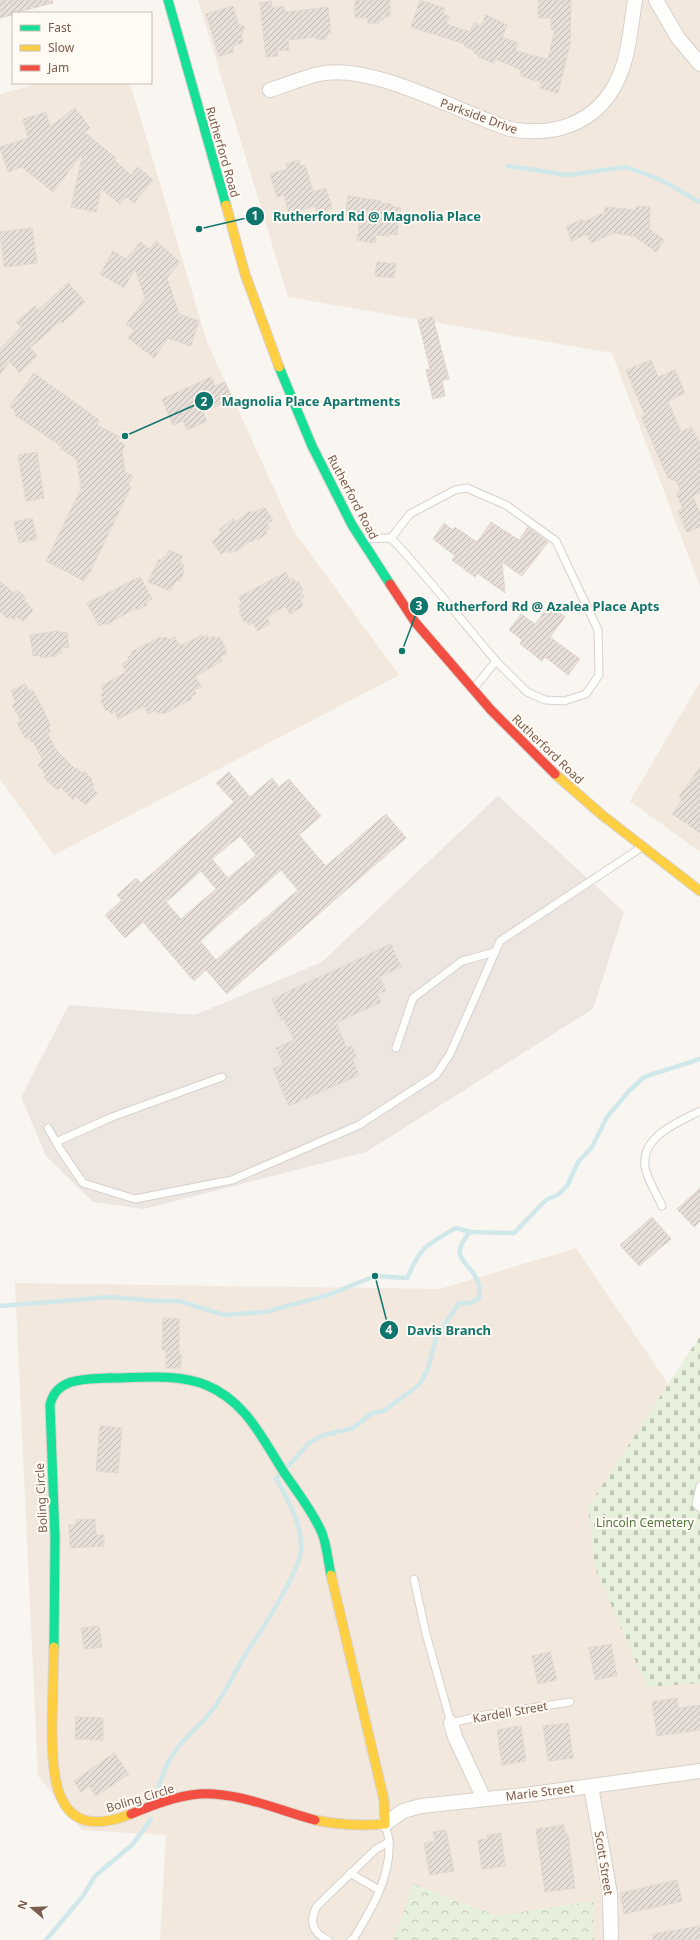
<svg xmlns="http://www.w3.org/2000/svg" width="700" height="1940" viewBox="0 0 700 1940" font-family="'Noto Sans',sans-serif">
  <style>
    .residential { fill: #f2e8de }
    .industrial { fill: #ede5e0 }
    .forest { fill: url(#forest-crowns) }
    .cemetery { fill: url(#cemetery-stones) }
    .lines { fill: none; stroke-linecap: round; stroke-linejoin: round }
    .stream { stroke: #d0e8ea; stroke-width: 4.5 }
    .building { fill: url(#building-hatch); stroke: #e2d8d2; fill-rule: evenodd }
    .lane-casing { stroke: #d7d1cb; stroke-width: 9 }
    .street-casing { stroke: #d7d1cb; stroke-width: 16 }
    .fast-casing { stroke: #d9d2cb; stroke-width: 11 }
    .slow-casing { stroke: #d9d2cb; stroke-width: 11 }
    .jam-casing { stroke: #d9d2cb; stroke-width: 11 }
    .lane { stroke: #fefefd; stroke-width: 7 }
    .street { stroke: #fefefd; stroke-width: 14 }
    .fast { stroke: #16e098; stroke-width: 9 }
    .slow { stroke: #ffcf43; stroke-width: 9 }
    .jam { stroke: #f24e42; stroke-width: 9 }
    .labels { text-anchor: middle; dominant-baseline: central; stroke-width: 4; stroke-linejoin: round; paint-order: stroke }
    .street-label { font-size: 12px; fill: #7a5c4d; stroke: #fffaf3 }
    .park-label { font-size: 12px; fill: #537a41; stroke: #fffaf3 }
    .leader { fill: none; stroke: #0f766e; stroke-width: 1.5 }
    .callout-dot { fill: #0f766e; stroke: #fffaf3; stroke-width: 1.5 }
    .mark-label { font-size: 12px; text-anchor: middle; font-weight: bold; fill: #fff }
    .callout-label { font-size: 13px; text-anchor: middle; font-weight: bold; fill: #0f766e; stroke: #fffaf3; stroke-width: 4; stroke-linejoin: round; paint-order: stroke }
  </style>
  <defs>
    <pattern id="forest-crowns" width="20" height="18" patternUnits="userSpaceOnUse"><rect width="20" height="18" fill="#e7f0db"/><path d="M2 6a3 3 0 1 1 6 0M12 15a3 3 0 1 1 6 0" fill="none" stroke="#c0c6b4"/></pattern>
    <pattern id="cemetery-stones" width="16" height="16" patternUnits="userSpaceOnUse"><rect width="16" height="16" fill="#e7f0db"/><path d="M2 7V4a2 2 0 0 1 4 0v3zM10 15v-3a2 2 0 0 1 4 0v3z" fill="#c0c6b4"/></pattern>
    <pattern id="building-hatch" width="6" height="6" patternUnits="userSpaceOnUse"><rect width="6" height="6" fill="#e6ded7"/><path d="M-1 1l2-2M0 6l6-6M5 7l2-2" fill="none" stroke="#bfb7b1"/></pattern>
  </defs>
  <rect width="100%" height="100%" fill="#f9f5f0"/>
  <g class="residential">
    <polygon points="198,0 700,0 700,587 612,353 288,297"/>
    <polygon points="41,83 130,83 207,342 293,530 399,675 54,855 0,779 0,94"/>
    <polygon points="700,682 700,852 630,801"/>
    <polygon points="576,1248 687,1412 700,1409 700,1940 160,1940 166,1835 82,1830 38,1776 15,1283 440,1289"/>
  </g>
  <polygon class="industrial" points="498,796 624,912 593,1009 366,1152 144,1209 93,1202 46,1156 21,1097 69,1005 195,1015 322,962"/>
  <polygon class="forest" points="414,1884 496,1916 593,1901 594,1940 393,1940"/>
  <polygon class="cemetery" points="700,1336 700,1683 647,1687 595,1568 588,1507"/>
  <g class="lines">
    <g class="stream">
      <polyline points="508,166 568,175 626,167 661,180 700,202"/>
      <path d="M0,1306L109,1297L156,1301H179L224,1315L265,1312L328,1295L375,1276L407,1278C422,1245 425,1246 456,1228L470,1232L514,1233L546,1200L559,1194L567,1186L578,1162L592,1147L607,1117L629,1091L644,1077L700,1059"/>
      <path d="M287,1467L309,1443L324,1435L353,1428L372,1413L384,1411L420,1384L428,1369L436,1338L459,1303H471L479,1298C479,1294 480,1288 479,1285C473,1261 445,1261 470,1232"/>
      <path d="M157,1796C161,1774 169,1755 186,1738C193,1730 202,1723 209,1714C224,1696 233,1675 245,1655C259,1634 300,1572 301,1549C302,1523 287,1499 276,1478L279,1475"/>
      <polyline points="46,1940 83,1896 95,1876 133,1844 151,1819"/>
    </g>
  </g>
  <g class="building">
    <polygon points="0,0 52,0 53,3 13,13 13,15 0,18"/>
    <polygon points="355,0 390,0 390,17 383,17 383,20 379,20 379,23 368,23 368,18 355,18"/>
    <polygon points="420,0 445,8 443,14 449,16 446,24 470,32 474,23 481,26 486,15 507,25 502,37 518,43 515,51 548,59 555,30 551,30 551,18 538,18 538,0 571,0 570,44 558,93 540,88 541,82 523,77 523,75 520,75 521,70 495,59 494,64 479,57 479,56 474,53 475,51 464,46 465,44 411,27"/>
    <polygon points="271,1 272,8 284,6 285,12 328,7 331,33 327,34 327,39 316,40 316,37 288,40 289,50 277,51 278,56 266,57 260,3"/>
    <polygon points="233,6 238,24 245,27 241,34 243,42 232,47 234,52 219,56 206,14"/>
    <polygon points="75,108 90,128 84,132 116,158 114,160 131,175 138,167 153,180 134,203 126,197 120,204 101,189 96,212 71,207 83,153 53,192 22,167 8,172 0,147 28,138 23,119 46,112 50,127"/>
    <polygon points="299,160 300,166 304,165 307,170 313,192 326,188 332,208 317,213 315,206 289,213 284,195 277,197 270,174 287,169 286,164"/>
    <polygon points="348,196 381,201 381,203 391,204 391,206 401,208 397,235 389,234 389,236 376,235 375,243 357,240 361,214 346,212"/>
    <polygon points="636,206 650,207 649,229 664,240 656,252 634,236 613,233 591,243 586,234 572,241 566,227 582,219 584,222 604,213 606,207 636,210"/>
    <polygon points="32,228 37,263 4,267 0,232"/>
    <polygon points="156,241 180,262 167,278 179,314 199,321 191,346 168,338 154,358 128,338 134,330 126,324 145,299 135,269 124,288 100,274 113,251 126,259 141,242 149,249"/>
    <polygon points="377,262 396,264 394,278 375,276"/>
    <polygon points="68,283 85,302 62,323 60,321 30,348 37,356 20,373 9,362 0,374 0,349 21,327 16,322 35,306 38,310"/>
    <polygon points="433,317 449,379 442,380 445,396 433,399 426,370 430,369 418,320"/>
    <polygon points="651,360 658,377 675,370 685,393 668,401 681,432 691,427 700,443 700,493 693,496 700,513 700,527 687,532 678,511 683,509 677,495 680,489 676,481 668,478 659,458 642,418 645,416 626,370"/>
    <polygon points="34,373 99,420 97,425 120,437 118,441 125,445 122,451 125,472 133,476 128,485 131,487 89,574 88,574 84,581 46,561 81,489 77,460 60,448 64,448 15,415 16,412 10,406"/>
    <polygon points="211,377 215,386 225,382 233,399 203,412 207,421 187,430 183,421 173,425 162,399"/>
    <polygon points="37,452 44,498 26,501 18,455"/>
    <polygon points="264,507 273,520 267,524 270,528 265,531 267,533 258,540 256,538 251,542 250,541 236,552 235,550 230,553 228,550 221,554 212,542 221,533 219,530 233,518 236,522 250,511 252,514"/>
    <polygon points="32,518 37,539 19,543 14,522"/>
    <polygon points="491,522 519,540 528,527 548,542 522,576 502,562 505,593 477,573 475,577 452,560 455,556 433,539 444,523 453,530 455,527 477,542"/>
    <polygon points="169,550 183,556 180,563 184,565 182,570 184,571 180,581 177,580 170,591 148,582 159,559 162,561 164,556 166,557"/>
    <polygon points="286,572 289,580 293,578 296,583 298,581 303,591 301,592 304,597 300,599 303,606 290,614 285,606 267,617 270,624 257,631 253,623 249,625 246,621 244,622 239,612 241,611 239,606 242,604 239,597"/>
    <polygon points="140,577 152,599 146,603 147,605 137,610 136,608 106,625 105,623 99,626 87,603"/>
    <polygon points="0,581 14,593 17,590 26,597 24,600 33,610 23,622 17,617 14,620 10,616 8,619 0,612"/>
    <polygon points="550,605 565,617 550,637 580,659 568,675 545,657 542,661 520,644 522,640 509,630 521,614 535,624"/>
    <polygon points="58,631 59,633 67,632 69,647 61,648 62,652 57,653 57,656 41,658 40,655 33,656 30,635"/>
    <polygon points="202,635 203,637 207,635 209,639 214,636 216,639 219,637 227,650 225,651 227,654 220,657 222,661 195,676 201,687 194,690 196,694 191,696 192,699 163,714 162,712 158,714 156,710 148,714 144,706 118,719 115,712 111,714 108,709 106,711 101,701 103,699 101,695 104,693 101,686 126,672 122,664 129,660 128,657 132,654 131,652 160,637 161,639 166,637 168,640 175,637 180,646"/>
    <polygon points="25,684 29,691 32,689 43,709 50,725 48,727 51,732 47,733 56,750 76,770 77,768 82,773 84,771 92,779 91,781 94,785 92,788 98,793 86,805 76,797 73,800 60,787 57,790 44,778 46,775 38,765 43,760 33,741 31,742 29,737 26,739 17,723 21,721 12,705 16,703 11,691"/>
    <polygon points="700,767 700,833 672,814 682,799 679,797"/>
    <path d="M229,772L250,797L272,778L279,787L289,779L321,816L299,835L326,866L386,814L406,838L227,994L206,970L194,981L143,922L125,938L105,915L122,900L117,895L136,878L141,883L234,802L216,783ZM240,836L256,855L228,878L212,859ZM281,870L298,890L216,960L200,941ZM201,871L216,889L181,919L166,902Z"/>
    <polygon points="391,944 401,967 379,977 386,991 377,994 381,1002 336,1023 347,1048 352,1046 356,1056 352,1058 359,1075 289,1106 273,1069 283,1064 276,1048 294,1040 284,1019 281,1020 272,999"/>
    <polygon points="700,1188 700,1221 694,1227 677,1209"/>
    <polygon points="652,1217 671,1239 639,1266 620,1245"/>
    <polygon points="163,1318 179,1319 179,1354 181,1355 181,1368 166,1368 166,1350 162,1350"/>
    <polygon points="100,1426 122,1428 118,1473 96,1471"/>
    <polygon points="95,1519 96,1535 104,1535 104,1546 70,1548 69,1525 76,1525 76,1520"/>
    <polygon points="99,1626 102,1647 84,1649 81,1628"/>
    <polygon points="611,1644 617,1676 595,1680 589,1648"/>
    <polygon points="550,1652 557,1680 538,1684 532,1656"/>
    <polygon points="677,1698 678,1708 700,1705 700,1730 657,1736 652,1702"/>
    <polygon points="76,1717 103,1718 103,1740 75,1739"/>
    <polygon points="568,1723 573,1758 548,1761 543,1726"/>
    <polygon points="521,1726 526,1761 502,1765 497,1730"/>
    <polygon points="114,1753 129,1774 96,1796 89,1786 81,1792 74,1781"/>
    <polygon points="564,1825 565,1834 568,1834 575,1888 545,1892 536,1829"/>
    <polygon points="446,1830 454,1871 430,1875 424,1843 435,1841 433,1832"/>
    <polygon points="501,1833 505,1866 482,1869 478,1840 488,1839 487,1835"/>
    <polygon points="677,1880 682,1901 624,1914 620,1893"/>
    <polygon points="700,1926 700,1939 653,1940 652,1934"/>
  </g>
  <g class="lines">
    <g class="lane-casing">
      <g id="lane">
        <polyline points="391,538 410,514 455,490 467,488 506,505 556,541 598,630 599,675 586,694 564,701 545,700 527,692 496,661 474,688"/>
        <path d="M364,539L391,538C428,577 461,620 496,661"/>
        <polyline points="396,1048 413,998 462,961 495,952"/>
        <polyline points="48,1128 60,1149 83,1183 135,1199 232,1180 359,1125 436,1075 450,1054 500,941 642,847"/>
        <polyline points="56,1142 112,1117 222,1077"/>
        <path d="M662,1206C657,1195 646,1177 645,1166C641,1136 679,1122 700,1111"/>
        <polyline points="700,1486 696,1504 700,1508"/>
        <polyline points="414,1579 426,1634 451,1723 485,1715 570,1702"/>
        <polyline points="350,1873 379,1890"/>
        <path d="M328,1940C312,1933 309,1921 317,1906L376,1849L389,1842"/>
        <path d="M351,1940L354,1938C371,1910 391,1877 389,1842C389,1836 386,1830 385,1824"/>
      </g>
    </g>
    <g class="street-casing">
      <g id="street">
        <polyline points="656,0 678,38 700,64"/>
        <path d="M270,90C286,85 302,78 319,74C371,62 458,112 510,129C560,138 604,120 622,69C630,47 631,23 635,0"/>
        <polyline points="451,1723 455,1737 484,1799"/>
        <polyline points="591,1786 610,1894 611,1940"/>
        <polyline points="385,1824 403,1811 421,1806 533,1794 700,1771"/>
      </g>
    </g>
    <g class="fast-casing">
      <g id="fast">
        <polyline points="168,0 226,205"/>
        <polyline points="279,367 312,446 352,525 390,584"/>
        <path d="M110,1378C141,1378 177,1373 206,1385C246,1401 263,1440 285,1474C298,1493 313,1512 322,1533C327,1546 328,1561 331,1575"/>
        <path d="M54,1647L55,1538L50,1405C56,1377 87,1379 110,1378"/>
      </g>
    </g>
    <g class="slow-casing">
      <g id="slow">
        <polyline points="226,205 245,274 279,367"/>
        <polyline points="555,774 602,815 700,891"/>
        <path d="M54,1647C53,1672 53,1696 52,1721C52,1777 53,1845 131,1814"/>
        <path d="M315,1820C339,1825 361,1826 385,1824L384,1800L331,1575"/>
      </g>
    </g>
    <g class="jam-casing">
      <g id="jam">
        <polyline points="390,584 415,622 491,710 555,774"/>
        <path d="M131,1814C153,1805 176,1796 199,1794C239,1792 278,1810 315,1820"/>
      </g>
    </g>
    <use href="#lane" class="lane"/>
    <use href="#street" class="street"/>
    <use href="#fast" class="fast"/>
    <use href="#slow" class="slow"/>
    <use href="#jam" class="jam"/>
  </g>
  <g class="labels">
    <g class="street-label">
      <text transform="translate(479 116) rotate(20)">Parkside Drive</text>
      <text transform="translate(223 152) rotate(74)">Rutherford Road</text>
      <text transform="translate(353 497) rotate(62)">Rutherford Road</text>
      <text transform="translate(548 749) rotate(44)">Rutherford Road</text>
      <text transform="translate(41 1498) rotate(-93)">Boling Circle</text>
      <text transform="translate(510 1712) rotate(-10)">Kardell Street</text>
      <text transform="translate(540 1792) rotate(-7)">Marie Street</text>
      <text transform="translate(140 1798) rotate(-17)">Boling Circle</text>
      <text transform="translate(604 1863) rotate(81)">Scott Street</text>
    </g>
    <g class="park-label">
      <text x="645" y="1522">Lincoln Cemetery</text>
    </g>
  </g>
  <path class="leader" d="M199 229L255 216M125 436L204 401M402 651L419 606M375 1276L389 1330"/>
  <g class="callout-dot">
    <circle cx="199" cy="229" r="4"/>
    <circle cx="125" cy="436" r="4"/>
    <circle cx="402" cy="651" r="4"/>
    <circle cx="375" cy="1276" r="4"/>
    <circle cx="255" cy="216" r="10"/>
    <circle cx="204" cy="401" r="10"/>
    <circle cx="419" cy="606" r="10"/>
    <circle cx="389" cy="1330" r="10"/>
  </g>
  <g class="mark-label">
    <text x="255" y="220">1</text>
    <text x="204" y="406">2</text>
    <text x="419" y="610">3</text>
    <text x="389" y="1334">4</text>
  </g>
  <g class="callout-label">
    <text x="377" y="221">Rutherford Rd @ Magnolia Place</text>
    <text x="311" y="406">Magnolia Place Apartments</text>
    <text x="548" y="611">Rutherford Rd @ Azalea Place Apts</text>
    <text x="449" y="1335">Davis Branch</text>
  </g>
  <rect x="12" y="12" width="140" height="72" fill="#fffaf3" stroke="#cabbb1"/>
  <rect x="20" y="25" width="20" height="6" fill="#16e098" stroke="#cabbb1"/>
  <text x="48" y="32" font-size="12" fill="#7a5c4d">Fast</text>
  <rect x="20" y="45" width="20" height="6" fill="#ffcf43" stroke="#cabbb1"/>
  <text x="48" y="52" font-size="12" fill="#7a5c4d">Slow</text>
  <rect x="20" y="65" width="20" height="6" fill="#f24e42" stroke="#cabbb1"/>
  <text x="48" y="72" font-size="12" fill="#7a5c4d">Jam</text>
  <g transform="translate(32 1908) rotate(289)" stroke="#fffaf3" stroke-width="3" paint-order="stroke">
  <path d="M0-3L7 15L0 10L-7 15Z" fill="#7a5c4d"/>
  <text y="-6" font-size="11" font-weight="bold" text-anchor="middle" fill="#7a5c4d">N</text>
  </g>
</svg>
